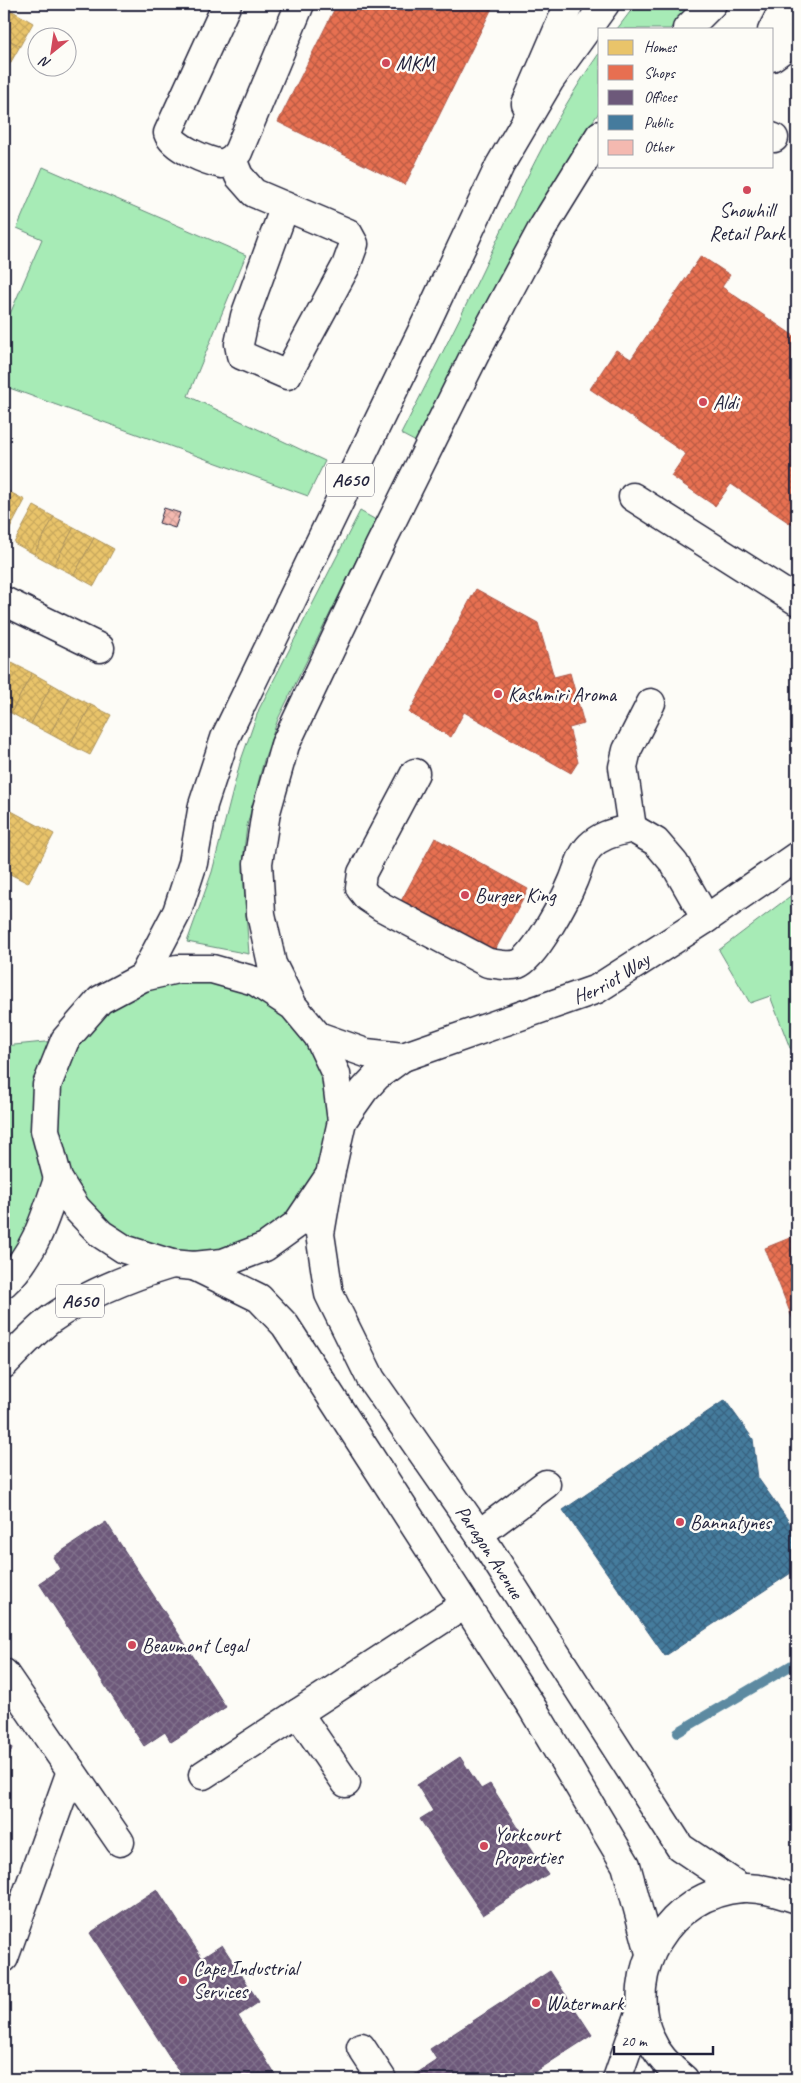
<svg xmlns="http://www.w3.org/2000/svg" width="801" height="2083" viewBox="0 0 801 2083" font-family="Caveat,sans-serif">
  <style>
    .green { fill: #a7ebb6; stroke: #648678 }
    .homes { fill: url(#homes-cross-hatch); stroke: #ad935c }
    .shops { fill: url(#shops-cross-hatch); stroke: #ac584a }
    .offices { fill: url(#offices-cross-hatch); stroke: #564867 }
    .public { fill: url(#public-cross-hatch); stroke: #3a6080 }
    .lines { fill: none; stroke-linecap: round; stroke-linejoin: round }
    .stream { stroke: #5d8aa1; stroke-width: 10 }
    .building { fill: url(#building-cross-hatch); stroke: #22223b }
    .minor-casing { stroke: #22223b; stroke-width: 31 }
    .highway-casing { stroke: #22223b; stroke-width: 31 }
    .minor { stroke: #fdfcf7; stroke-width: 28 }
    .highway { stroke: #fdfcf7; stroke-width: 28 }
    .poi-dot { fill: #d1495b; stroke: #fdfcf7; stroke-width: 2 }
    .labels { text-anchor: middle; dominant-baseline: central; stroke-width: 5; stroke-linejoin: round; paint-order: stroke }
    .shield { fill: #fdfcf7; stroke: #646373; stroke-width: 1 }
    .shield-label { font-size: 19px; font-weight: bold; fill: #22223b }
    .poi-label { font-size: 20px; fill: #22223b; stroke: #fdfcf7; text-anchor: start }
    .street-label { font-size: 20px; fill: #22223b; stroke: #fdfcf7 }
  </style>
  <defs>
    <pattern id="homes-cross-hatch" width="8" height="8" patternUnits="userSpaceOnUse" patternTransform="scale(1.25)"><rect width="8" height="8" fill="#e9c46a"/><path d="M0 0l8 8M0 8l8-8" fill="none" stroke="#c8a85d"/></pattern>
    <pattern id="shops-cross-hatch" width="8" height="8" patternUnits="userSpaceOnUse" patternTransform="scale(1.25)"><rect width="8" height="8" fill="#e76f51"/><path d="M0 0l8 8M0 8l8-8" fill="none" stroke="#bb5b44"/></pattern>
    <pattern id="offices-cross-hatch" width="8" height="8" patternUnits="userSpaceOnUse" patternTransform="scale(1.25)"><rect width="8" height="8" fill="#6d597a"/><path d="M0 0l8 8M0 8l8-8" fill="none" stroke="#81728c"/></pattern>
    <pattern id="public-cross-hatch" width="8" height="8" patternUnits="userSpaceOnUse" patternTransform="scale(1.25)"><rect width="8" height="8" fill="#457b9d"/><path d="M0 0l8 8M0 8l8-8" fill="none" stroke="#396481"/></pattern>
    <pattern id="building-cross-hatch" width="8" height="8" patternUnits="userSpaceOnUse" patternTransform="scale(1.25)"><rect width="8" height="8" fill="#f4b9b0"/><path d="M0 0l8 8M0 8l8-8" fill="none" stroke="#d19f98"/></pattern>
  </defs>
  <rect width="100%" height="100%" fill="#fdfcf7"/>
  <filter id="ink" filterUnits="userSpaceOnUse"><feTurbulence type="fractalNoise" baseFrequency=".02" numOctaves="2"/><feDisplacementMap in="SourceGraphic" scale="10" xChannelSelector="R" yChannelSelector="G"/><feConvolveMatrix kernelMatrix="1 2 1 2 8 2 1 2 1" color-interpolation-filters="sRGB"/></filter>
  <g filter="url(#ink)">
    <g class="green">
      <polygon points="636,4 693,4 670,29 617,29"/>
      <path d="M600,52V111L583,135L462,353L418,443L401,434C429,379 457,325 483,270C518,195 552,120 600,52Z"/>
      <polygon points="43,167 246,255 188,396 325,461 308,496 4,386 4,328 42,239 17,228"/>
      <polygon points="360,511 376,520 278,719 264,760 247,826 244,850 243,872 249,954 187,942 212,872 240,763 259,709"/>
      <polygon points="797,891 797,1054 790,1048 770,996 750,1003 719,950"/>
      <polygon points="177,969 293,1006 342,1121 297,1224 223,1263 124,1249 58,1179 4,1283 4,1046 65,1040 100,1000"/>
    </g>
    <g class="homes">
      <polygon points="4,6 33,23 20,46 4,37"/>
      <polygon points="4,37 20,46 7,69 4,67"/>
      <polygon points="4,489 25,500 4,540"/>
      <polygon points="34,506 54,517 34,554 14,543"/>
      <polygon points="54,517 74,527 54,565 34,554"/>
      <polygon points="74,527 94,538 74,575 54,565"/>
      <polygon points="94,538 114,549 94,586 74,575"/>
      <polygon points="12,663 32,673 11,713 4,710 4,679"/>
      <polygon points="32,673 52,684 31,724 11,713"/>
      <polygon points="52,684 71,695 50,734 31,724"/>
      <polygon points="71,695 91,705 70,745 50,734"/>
      <polygon points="91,705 111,715 90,755 70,745"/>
      <polygon points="4,807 54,834 28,883 4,871"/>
    </g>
    <g class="shops">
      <polygon points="337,4 494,4 405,185 278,122"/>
      <polygon points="701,256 730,275 722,287 797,338 797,528 731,484 715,506 671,476 686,454 590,389 616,350 631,359"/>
      <polygon points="476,589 538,623 554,677 570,673 584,724 569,728 578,762 571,773 464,712 451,737 409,713"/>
      <polygon points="435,838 528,889 494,952 401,901"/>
      <polygon points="797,1235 797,1330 765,1248"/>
    </g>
    <g class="offices">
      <polygon points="106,1522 226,1707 171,1742 165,1732 144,1746 39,1583 60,1569 53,1557"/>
      <polygon points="4,1734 12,1748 4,1772"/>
      <polygon points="460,1757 481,1789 490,1784 548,1874 483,1915 420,1819 433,1811 417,1785"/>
      <polygon points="157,1889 202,1958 222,1945 259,2002 238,2016 278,2079 184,2079 90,1933"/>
      <polygon points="550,1971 592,2035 524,2079 412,2079 411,2077 437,2060 430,2049"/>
    </g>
    <polygon class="public" points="725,1400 753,1439 758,1478 797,1533 797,1569 665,1656 563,1510"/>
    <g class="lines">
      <polyline class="stream" points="678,1732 797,1662"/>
    </g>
    <polygon class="building" points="164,508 180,513 175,528 159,523"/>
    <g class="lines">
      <g class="minor-casing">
        <g id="minor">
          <path d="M227,4L168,133C173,148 207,161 222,164L232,159L238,152L300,4"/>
          <polyline points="772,31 786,4"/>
          <polyline points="772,57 797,39"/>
          <polyline points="526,104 569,4"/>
          <polyline points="772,137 774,138"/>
          <polyline points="232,159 239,176 254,193 348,233 354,244 346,266 287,375 241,355 239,344 245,316 285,206"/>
          <polyline points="633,497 797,601"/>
          <polyline points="4,601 100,648"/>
          <path d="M415,773L362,873L360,888L367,897L382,907L488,963C497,964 509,967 518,964C535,958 566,898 573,881C578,869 581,855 590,846C602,834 617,832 632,828L656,842L674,863L706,919"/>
          <polyline points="632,828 623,767 627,750 651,703"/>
          <path id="s1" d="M318,1036L366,1053L403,1057L597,989L706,919L797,856"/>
          <polyline points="342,1121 364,1090 377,1076 403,1057"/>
          <path id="s2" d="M330,1175L320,1234L329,1294L371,1379L479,1534L680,1847L741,1888"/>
          <polyline points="194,1266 259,1298 285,1325 533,1709 626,1865 650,1953"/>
          <polyline points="479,1534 546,1484"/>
          <polyline points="4,1673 120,1842"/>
          <polyline points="298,1713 346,1783"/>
          <polyline points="203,1775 464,1605"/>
          <polyline points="4,1958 71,1771"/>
          <polyline points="361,2047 382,2079"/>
          <polyline points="617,2079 642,2007"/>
          <path d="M684,2079C670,2068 657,2055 650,2038C621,1972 670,1893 742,1888C761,1887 779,1893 797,1899"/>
        </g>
      </g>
      <g class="highway-casing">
        <g id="highway">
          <polyline points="687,29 712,4"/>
          <polyline points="143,977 177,912 193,863 203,805 225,738 425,325 500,165 550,80 605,4"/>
          <polyline points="293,1006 255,981 212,969 177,969 143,977 100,1000 65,1040 47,1085 45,1130 58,1179 76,1208 101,1234 124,1249 172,1264 194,1266 223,1263 265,1247 297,1224 330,1175 342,1121 336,1074 318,1036 293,1006 272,964 261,914 258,863 266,812 285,745 379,547 476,352 542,229 600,135"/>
          <path d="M4,1283C34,1256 46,1216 58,1179"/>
          <path d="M4,1364C19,1349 34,1332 51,1319C88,1293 129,1277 172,1264"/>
        </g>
      </g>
      <use href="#minor" class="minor"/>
      <use href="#highway" class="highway"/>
    </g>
  </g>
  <g class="poi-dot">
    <circle cx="386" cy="63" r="5"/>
    <circle cx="747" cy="190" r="5"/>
    <circle cx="703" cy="402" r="5"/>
    <circle cx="498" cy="694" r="5"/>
    <circle cx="465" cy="895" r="5"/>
    <circle cx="680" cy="1522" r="5"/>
    <circle cx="132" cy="1645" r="5"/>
    <circle cx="484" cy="1846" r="5"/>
    <circle cx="183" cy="1980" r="5"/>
    <circle cx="536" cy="2003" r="5"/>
  </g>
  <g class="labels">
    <g class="shield">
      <rect x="326" y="463.5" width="48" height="33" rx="4"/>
      <rect x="56" y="1284.5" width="48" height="33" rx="4"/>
    </g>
    <g class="shield-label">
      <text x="350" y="480">A650</text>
      <text x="80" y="1301">A650</text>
    </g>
    <g class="poi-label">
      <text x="396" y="63">MKM</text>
      <text x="747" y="210" text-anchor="middle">Snowhill<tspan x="747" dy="23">Retail Park</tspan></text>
      <text x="713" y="402">Aldi</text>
      <text x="508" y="694">Kashmiri Aroma</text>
      <text x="475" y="895">Burger King</text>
      <text x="690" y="1522">Bannatynes</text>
      <text x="142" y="1645">Beaumont Legal</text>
      <text x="494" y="1834">Yorkcourt<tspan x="494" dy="23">Properties</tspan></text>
      <text x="193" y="1968">Cape Industrial<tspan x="193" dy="23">Services</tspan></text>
      <text x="546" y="2003">Watermark</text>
    </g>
    <g class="street-label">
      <text stroke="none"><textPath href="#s1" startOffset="311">Herriot Way</textPath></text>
      <text stroke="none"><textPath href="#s2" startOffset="425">Paragon Avenue</textPath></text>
    </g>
  </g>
  <rect width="801" height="2083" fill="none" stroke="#fdfcf7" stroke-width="20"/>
  <rect x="10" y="10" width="781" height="2063" fill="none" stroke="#22223b" stroke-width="2" filter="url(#ink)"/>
  <rect x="598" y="28" width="175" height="140" fill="#fdfcf7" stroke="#a5a5ac"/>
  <rect x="608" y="40" width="25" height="15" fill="#e9c46a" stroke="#a5a5ac"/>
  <text x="644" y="52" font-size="15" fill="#22223b">Homes</text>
  <rect x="608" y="65" width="25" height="15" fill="#e76f51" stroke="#a5a5ac"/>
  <text x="644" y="78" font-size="15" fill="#22223b">Shops</text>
  <rect x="608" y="90" width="25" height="15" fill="#6d597a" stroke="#a5a5ac"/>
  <text x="644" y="102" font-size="15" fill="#22223b">Offices</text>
  <rect x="608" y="115" width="25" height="15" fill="#457b9d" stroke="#a5a5ac"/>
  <text x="644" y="128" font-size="15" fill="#22223b">Public</text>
  <rect x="608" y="140" width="25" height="15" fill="#f4b9b0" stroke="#a5a5ac"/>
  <text x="644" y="152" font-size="15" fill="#22223b">Other</text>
  <g transform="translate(52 52) rotate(210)"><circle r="24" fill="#fdfcf7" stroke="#a5a5ac"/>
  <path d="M0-4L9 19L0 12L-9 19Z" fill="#d1495b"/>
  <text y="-8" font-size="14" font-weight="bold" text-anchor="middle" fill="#22223b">N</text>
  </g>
  <path d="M614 2046v8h99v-8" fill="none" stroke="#22223b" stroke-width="2.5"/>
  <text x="621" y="2046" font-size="15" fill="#22223b" stroke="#fdfcf7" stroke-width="4" paint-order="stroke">20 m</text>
</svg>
